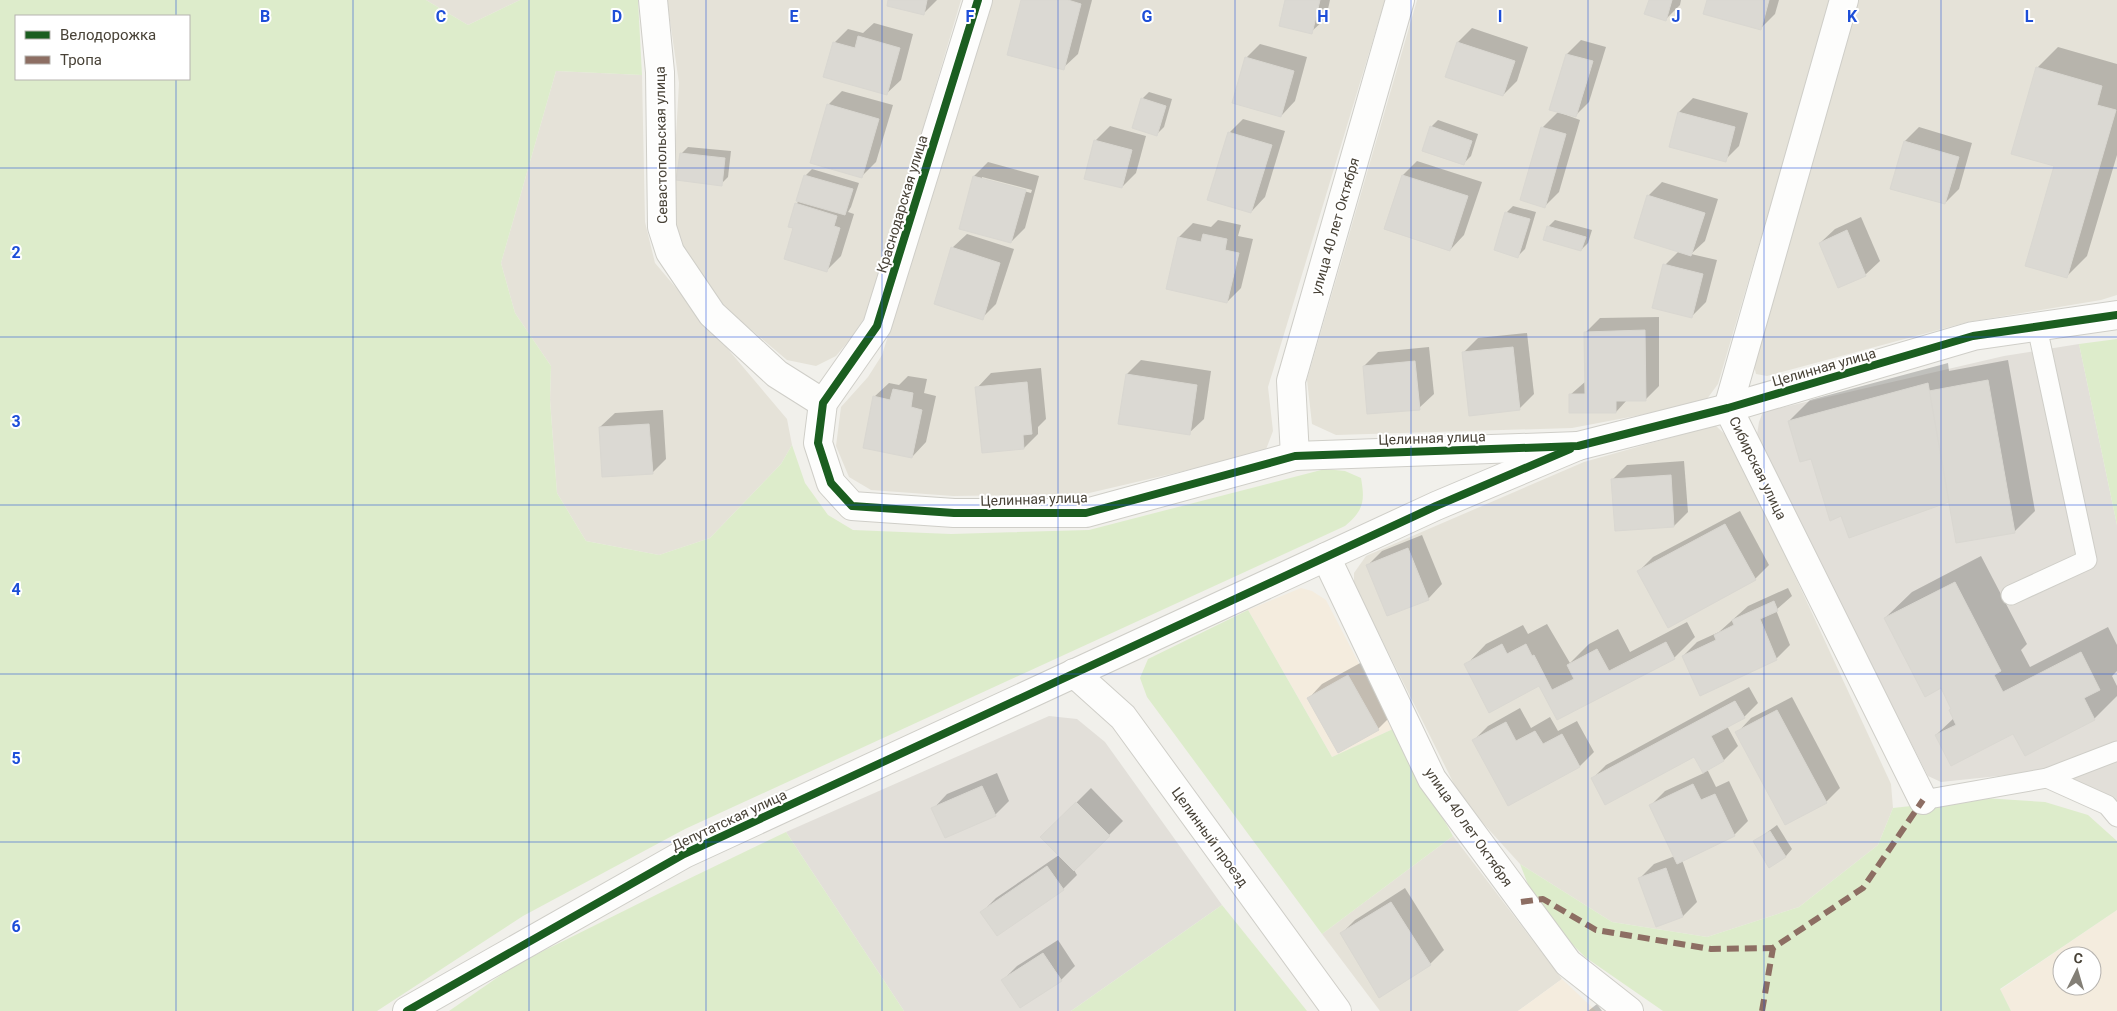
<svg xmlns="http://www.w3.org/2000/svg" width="2117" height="1011" viewBox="0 0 2117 1011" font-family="Roboto,sans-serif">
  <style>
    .residential { fill: #e5e2d8 }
    .commercial { fill: #f4ecde; fill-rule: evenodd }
    .industrial { fill: #e2dfd9 }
    .green { fill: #ddeccb; fill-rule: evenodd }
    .shadow { fill: #0003; fill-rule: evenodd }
    .building { fill: #dbd9d3; stroke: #d9d7d1 }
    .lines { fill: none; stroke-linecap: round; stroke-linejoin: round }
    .service-casing { stroke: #cfcec8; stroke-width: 21 }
    .minor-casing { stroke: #cfcec8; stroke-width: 30 }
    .tertiary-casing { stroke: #cfcec8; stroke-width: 30 }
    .service { stroke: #fdfdfc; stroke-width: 19 }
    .minor { stroke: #fdfdfc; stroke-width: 28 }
    .tertiary { stroke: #fdfdfc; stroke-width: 28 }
    .quiet { stroke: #8d6e63; stroke-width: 6; stroke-dasharray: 12 6; stroke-linecap: butt }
    .cycleway-casing { stroke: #fff; stroke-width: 11 }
    .cycleway { stroke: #1b5e20; stroke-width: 8 }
    .grid { fill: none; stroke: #1d4ed8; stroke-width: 1; stroke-opacity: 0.55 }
    .labels { text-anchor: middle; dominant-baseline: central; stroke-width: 4; stroke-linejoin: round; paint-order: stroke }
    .street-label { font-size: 14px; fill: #484237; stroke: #fff }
    .grid-label { font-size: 16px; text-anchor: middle; font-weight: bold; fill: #1d4ed8; stroke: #fff; stroke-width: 4; stroke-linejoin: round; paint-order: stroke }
  </style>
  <rect width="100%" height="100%" fill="#f1f0eb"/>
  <g class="residential">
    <polygon points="426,0 520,0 468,25"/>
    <polygon points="667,0 961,0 869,311 851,338 836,356 816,366 787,360 723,306 680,241 672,206 679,83"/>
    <polygon points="993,0 1385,0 1268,387 1273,431 1265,452 1085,494 953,496 871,490 849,477 836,446 841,407 868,377 882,355"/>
    <polygon points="1417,0 1831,0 1718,384 1704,403 1572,428 1336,435 1312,424 1307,380"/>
    <polygon points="1855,0 2117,0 2117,295 2101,300 1968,322 1767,376 1756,374 1754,366"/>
    <polygon points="556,71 642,75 645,222 655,263 787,419 792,445 781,464 710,538 659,555 586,541 557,493 550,400 551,366 515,313 501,263"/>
    <polygon points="1715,425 1733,442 1891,784 1893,808 1878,845 1799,907 1707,937 1612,922 1520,864 1462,800 1354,584 1354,573 1366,556 1584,462"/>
    <polygon points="1453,836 1562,979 1518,1011 1380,1011 1322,934"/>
  </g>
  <g class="commercial">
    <polygon points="1301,588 1312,591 1326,600 1393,729 1332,757 1248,610"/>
    <path d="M2117,910V1011H2011L2000,990ZM2062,956H2092V986H2062Z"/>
    <polygon points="1562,979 1596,1011 1518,1011"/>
  </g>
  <g class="industrial">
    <polygon points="2079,344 2117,525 2117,803 2111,796 2008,775 1941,782 1928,776 1756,441 1759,422 1763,412 2004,356"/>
    <polygon points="1049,716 1077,719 1105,742 1222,905 1071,1011 904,1011 786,832"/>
  </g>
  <g class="green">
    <path d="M0,0H426L468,25L520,0H638L642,75L556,71L501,263L515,313L551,366L550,400L557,493L586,541L659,555L710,538L781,464L792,445L805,483L828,515L853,530L951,534L1089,530L1325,469L1345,471L1361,478C1365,501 1364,510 1345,526L685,829L523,916L377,1011H0ZM16,16H189V79H16Z"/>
    <polygon points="2117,339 2117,525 2079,344"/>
    <polygon points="1248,610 1332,757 1393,729 1453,836 1322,934 1147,697 1140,678 1148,659"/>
    <polygon points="1984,798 2045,802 2088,815 2117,841 2117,910 2000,989 2011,1011 1663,1011 1585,957 1538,910 1520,864 1612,922 1707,937 1799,907 1878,845 1893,808"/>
    <polygon points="786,832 904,1011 449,1011 517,964 678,884"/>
    <polygon points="1222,905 1307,1011 1071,1011"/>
  </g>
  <g class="shadow">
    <polygon points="889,0 937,0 923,14"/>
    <polygon points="1023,0 1092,0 1078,54 1063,68"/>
    <polygon points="1286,0 1330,0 1326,18 1311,32"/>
    <polygon points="1650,0 1681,0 1680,5 1666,19"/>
    <polygon points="1708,0 1779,0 1775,14 1761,28"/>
    <polygon points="874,23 913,34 901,80 886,94 834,43 848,29 863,33"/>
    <polygon points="1472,28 1528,47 1517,81 1503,95 1458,42"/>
    <polygon points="1581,40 1606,47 1589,102 1575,116 1567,54"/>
    <polygon points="1260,44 1307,57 1295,101 1281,116 1246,58"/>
    <polygon points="2058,47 2117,64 2117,155 2087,256 2066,277 2056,165 2037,68"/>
    <polygon points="842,91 893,105 876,162 862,176 828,105"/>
    <polygon points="1149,92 1172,99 1164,127 1157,134 1142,99"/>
    <polygon points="1693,98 1748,113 1739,146 1725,160 1679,112"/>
    <polygon points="1558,112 1580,120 1559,192 1545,206 1543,127"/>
    <polygon points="1243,119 1285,131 1265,197 1251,212 1229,133"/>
    <polygon points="1438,120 1478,134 1471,156 1464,163 1431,127"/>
    <polygon points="1110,126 1146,136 1136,173 1122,187 1095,141"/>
    <polygon points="1919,127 1972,143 1959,189 1945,203 1905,141"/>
    <polygon points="688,147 731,151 728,177 721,184 681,154"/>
    <polygon points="1417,161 1482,182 1464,235 1450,250 1385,229 1403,175"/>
    <path d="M988,162L1039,176L1025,228L1011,242L974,176ZM982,177L1032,190L1031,193L982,180Z"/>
    <polygon points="812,169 859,183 851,207 848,212 854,214 841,256 827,270 795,227 796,204 799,201 805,176"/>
    <polygon points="1662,182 1718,199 1705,241 1691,254 1717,260 1706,302 1691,317 1665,265 1679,251 1648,196"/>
    <polygon points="1513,206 1536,212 1525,249 1518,256 1507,212"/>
    <polygon points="1861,217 1880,261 1865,275 1820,243 1835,229"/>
    <polygon points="1218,220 1241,225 1238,236 1253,239 1241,288 1227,302 1179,237 1193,223 1211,227"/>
    <polygon points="1555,220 1592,230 1588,243 1581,250 1548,227"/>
    <polygon points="967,234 1014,249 996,304 982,318 952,248"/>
    <polygon points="1659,317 1659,386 1645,400 1627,400 1616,412 1570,395 1586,381 1586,332 1600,318"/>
    <polygon points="1527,333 1534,394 1520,408 1463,353 1478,338"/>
    <polygon points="1429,347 1434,394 1419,408 1364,366 1378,352"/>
    <polygon points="1141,360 1211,371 1204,419 1189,433 1127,374"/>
    <polygon points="2008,360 2035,511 2014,532 1950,501 1842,515 1811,458 1789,421 1810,400 1948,363 1949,371"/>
    <polygon points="1041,368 1046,419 1038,427 1038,434 1024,448 977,388 991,373"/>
    <polygon points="908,376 927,379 924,393 936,396 926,442 912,457 874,397 889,383 899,385"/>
    <polygon points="663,410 666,459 652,473 600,427 615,413"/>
    <polygon points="1684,461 1688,512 1674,526 1613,479 1627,465"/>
    <polygon points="1740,511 1769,565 1755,579 1639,571 1653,557"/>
    <polygon points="1422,535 1442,584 1428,599 1368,565 1382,551"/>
    <polygon points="1981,556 2027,644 2021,650 2030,667 2108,627 2117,645 2117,671 2112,676 2117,686 2117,696 2094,719 2014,733 1936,735 1954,718 1953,708 1941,686 1885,618 1912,592"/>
    <polygon points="1788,588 1792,596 1776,610 1790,645 1776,659 1683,656 1697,642 1719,632 1748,606"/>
    <polygon points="1687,622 1695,637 1674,658 1557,718 1540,685 1466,665 1486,644 1523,625 1528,634 1547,624 1570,663 1589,644 1618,629 1630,652"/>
    <polygon points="1362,662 1392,715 1378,729 1308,699 1322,684"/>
    <polygon points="1749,687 1758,703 1744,717 1727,726 1738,746 1724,760 1707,769 1716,787 1729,781 1748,821 1734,835 1682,860 1697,902 1683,916 1640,878 1654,864 1675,856 1651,805 1665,791 1704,773 1695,755 1592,779 1606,765"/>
    <polygon points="1792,697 1840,788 1826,802 1786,823 1737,733 1751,718"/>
    <polygon points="1520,708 1531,728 1550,717 1558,731 1577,721 1594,752 1580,766 1509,804 1474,740 1488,726"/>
    <polygon points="997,773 1009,801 995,815 933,809 947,794"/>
    <polygon points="1091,788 1123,821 1074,870 1077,875 1063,889 982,912 996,898 1059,855 1042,837"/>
    <polygon points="1777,825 1792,849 1786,856 1754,842"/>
    <polygon points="1405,888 1444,950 1430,964 1341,934 1355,920"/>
    <polygon points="1058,940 1075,966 1061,980 1003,980 1017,966"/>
    <polygon points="1597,1004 1602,1011 1588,1011"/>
  </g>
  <g class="building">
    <polygon points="888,0 927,0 924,15 887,6"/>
    <polygon points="1021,0 1068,0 1081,4 1064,70 1007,55"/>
    <polygon points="1285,0 1320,0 1312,34 1279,26"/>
    <polygon points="1649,0 1672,0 1666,21 1644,14"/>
    <polygon points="1707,0 1769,0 1761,30 1703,14"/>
    <polygon points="858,36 900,48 887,95 823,77 833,42 855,48"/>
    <polygon points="1457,42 1515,61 1503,96 1445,77"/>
    <polygon points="1566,54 1593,61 1576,117 1549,110"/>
    <polygon points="1245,57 1294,71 1281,117 1232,103"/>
    <polygon points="2036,67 2102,86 2097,105 2116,110 2067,278 2025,266 2054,166 2011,154"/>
    <polygon points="1141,98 1166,106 1157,136 1132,128"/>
    <polygon points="827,104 879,119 862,178 810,163"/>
    <polygon points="1678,112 1735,127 1726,162 1669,147"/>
    <polygon points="1430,126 1472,141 1464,165 1422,151"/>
    <polygon points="1541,127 1566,134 1545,208 1520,200"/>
    <polygon points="1228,132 1272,145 1251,213 1207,200"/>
    <polygon points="1094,140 1132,150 1122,188 1084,179"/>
    <polygon points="1904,141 1959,157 1945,204 1890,189"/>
    <polygon points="680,153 725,158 722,186 676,180"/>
    <polygon points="804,175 853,189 845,215 796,201"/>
    <polygon points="1402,175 1468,196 1450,251 1384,229"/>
    <polygon points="973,176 1026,190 1011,243 959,229"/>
    <polygon points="1647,195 1705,213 1691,256 1634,238"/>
    <polygon points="795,203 837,216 834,226 840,228 827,272 784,259 793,228 788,227"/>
    <polygon points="1505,212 1530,219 1518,258 1494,250"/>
    <polygon points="1547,226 1586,237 1581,251 1543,240"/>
    <polygon points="1847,230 1866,276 1838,288 1819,243"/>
    <polygon points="1203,234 1227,239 1225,250 1239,253 1227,303 1166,289 1178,237 1201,242"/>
    <polygon points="951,247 1000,263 983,320 934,304"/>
    <polygon points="1663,264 1703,274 1692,318 1652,308"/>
    <polygon points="1645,330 1646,401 1616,401 1616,413 1569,413 1569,394 1585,394 1584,332"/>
    <polygon points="1513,347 1520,410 1469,416 1462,352"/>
    <polygon points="1415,361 1420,410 1367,414 1363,366"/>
    <polygon points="1126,374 1197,385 1190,435 1118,424"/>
    <polygon points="1988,380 2015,533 1956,543 1929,391"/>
    <polygon points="1027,382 1032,434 1023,435 1024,449 982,453 975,387"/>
    <polygon points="1928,383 1949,502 1849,538 1841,516 1830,521 1811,459 1800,462 1788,421"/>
    <polygon points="893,389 913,393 911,407 922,410 912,458 863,448 873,396 890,400"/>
    <polygon points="649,424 653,474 602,477 599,427"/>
    <polygon points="1671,475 1674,527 1615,531 1611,479"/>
    <polygon points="1725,524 1756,580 1668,628 1637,571"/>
    <polygon points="1408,548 1429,600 1387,616 1366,565"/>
    <polygon points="1955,582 2001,671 1994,675 2003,692 2081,652 2100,690 2084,698 2095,720 2025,756 2013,734 1951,766 1935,735 1956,725 1949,710 1951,709 1941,688 1925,697 1884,618"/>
    <polygon points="1774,601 1778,611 1760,619 1777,660 1700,696 1682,656 1716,640 1714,635 1734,625 1732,620"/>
    <polygon points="1666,642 1675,659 1557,720 1539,686 1489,713 1464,664 1502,644 1507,654 1526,644 1532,656 1534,655 1552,690 1574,679 1567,665 1597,649 1609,671"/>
    <polygon points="1348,675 1379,730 1338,753 1307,698"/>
    <polygon points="1735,701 1745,718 1711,736 1724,761 1703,773 1694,757 1605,805 1591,778"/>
    <polygon points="1777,710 1827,803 1785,825 1735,732"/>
    <polygon points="1506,722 1516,741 1535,731 1543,744 1562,734 1580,767 1508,806 1472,740"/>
    <polygon points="1693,784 1701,800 1715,794 1735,836 1677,864 1649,805"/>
    <polygon points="982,786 996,816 945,838 931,808"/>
    <polygon points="1076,802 1110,836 1074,871 1040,837"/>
    <polygon points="1770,831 1786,857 1769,868 1753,841"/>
    <polygon points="1047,866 1064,890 997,936 980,912"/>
    <polygon points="1666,868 1683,917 1656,927 1638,878"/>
    <polygon points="1391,902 1431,965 1379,998 1340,933"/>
    <polygon points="1043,953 1062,981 1020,1008 1001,980"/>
  </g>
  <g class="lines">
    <g class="service-casing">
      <g id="service">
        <polyline points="2011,595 2087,560 2037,327"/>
        <polyline points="2047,778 2107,805 2117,817"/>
        <polyline points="1923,800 2047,778 2117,751"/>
      </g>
    </g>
    <g class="minor-casing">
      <g id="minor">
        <polyline points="653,0 660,72 662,227 670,252 712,314 777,374 823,403"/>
        <polyline points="978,0 877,326 823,403 818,443 831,483 852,506 954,513 1086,513 1295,456 1578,446"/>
        <polyline points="1844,0 1728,408 1923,800"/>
        <polyline points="1295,456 1291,381 1400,0"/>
        <polyline points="1326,557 1432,779 1568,963 1629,1011"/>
        <polyline points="1074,673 1123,717 1337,1011"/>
      </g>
    </g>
    <g class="tertiary-casing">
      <polyline id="tertiary" points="407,1011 684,854 1436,506 1578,446 1728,408 1973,336 2117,315"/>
    </g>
    <use href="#service" class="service"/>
    <use href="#minor" class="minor"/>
    <use href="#tertiary" class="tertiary"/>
    <g class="quiet">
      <polyline points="1521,902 1543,899 1596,930 1711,949 1773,948"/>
      <polyline points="1762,1011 1773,948 1863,888 1923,800"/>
    </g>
    <g class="cycleway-casing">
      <g id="cycleway">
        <polyline points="978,0 877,326 823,403 818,443 831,483 852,506 954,513 1086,513 1295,456 1578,446 1728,408 1973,336 2117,315"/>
        <polyline points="407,1011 684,854 1436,506 1570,449"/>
      </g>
    </g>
    <use href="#cycleway" class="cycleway"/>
  </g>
  <path class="grid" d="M176,0V16M353,0V1011M529,0V1011M706,0V1011M882,0V1011M1058,0V1011M1235,0V1011M1411,0V1011M1588,0V1011M1764,0V1011M1941,0V1011M176,79V1011M0,168H2117M0,337H2117M0,505H2117M0,674H2117M0,842H2117"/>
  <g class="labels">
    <g class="street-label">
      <text transform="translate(661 145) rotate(-91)">Севастопольская улица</text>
      <text transform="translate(902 204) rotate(-73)">Краснодарская улица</text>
      <text transform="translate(1335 226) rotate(-74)">улица 40 лет Октября</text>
      <text transform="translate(1824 367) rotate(-16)">Целинная улица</text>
      <text transform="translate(1432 438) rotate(-2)">Целинная улица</text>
      <text transform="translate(1758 468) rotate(64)">Сибирская улица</text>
      <text transform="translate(1034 499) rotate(-2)">Целинная улица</text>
      <text transform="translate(729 820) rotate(-25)">Депутатская улица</text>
      <text transform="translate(1469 827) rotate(55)">улица 40 лет Октября</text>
      <text transform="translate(1210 837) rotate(54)">Целинный проезд</text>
    </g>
  </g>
  <g class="grid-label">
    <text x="265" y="22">B</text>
    <text x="441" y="22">C</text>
    <text x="617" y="22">D</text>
    <text x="794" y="22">E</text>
    <text x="970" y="22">F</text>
    <text x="1147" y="22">G</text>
    <text x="1323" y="22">H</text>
    <text x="1500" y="22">I</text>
    <text x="1676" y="22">J</text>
    <text x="1852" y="22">K</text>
    <text x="2029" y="22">L</text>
    <text x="16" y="258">2</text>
    <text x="16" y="427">3</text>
    <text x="16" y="595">4</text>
    <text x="16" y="764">5</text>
    <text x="16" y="932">6</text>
  </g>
  <rect x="15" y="15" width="175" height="65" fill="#ffffff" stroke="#b6b3af"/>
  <rect x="25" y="31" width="25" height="8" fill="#1b5e20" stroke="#b6b3af"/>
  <text x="60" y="40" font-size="15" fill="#484237">Велодорожка</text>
  <rect x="25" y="56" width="25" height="8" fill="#8d6e63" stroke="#b6b3af"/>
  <text x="60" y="65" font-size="15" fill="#484237">Тропа</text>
  <g transform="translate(2077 971) rotate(5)"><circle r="24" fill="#ffffff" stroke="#b6b3af"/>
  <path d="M0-4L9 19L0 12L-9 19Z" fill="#837f76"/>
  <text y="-8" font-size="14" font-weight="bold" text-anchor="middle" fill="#484237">С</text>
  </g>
</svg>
